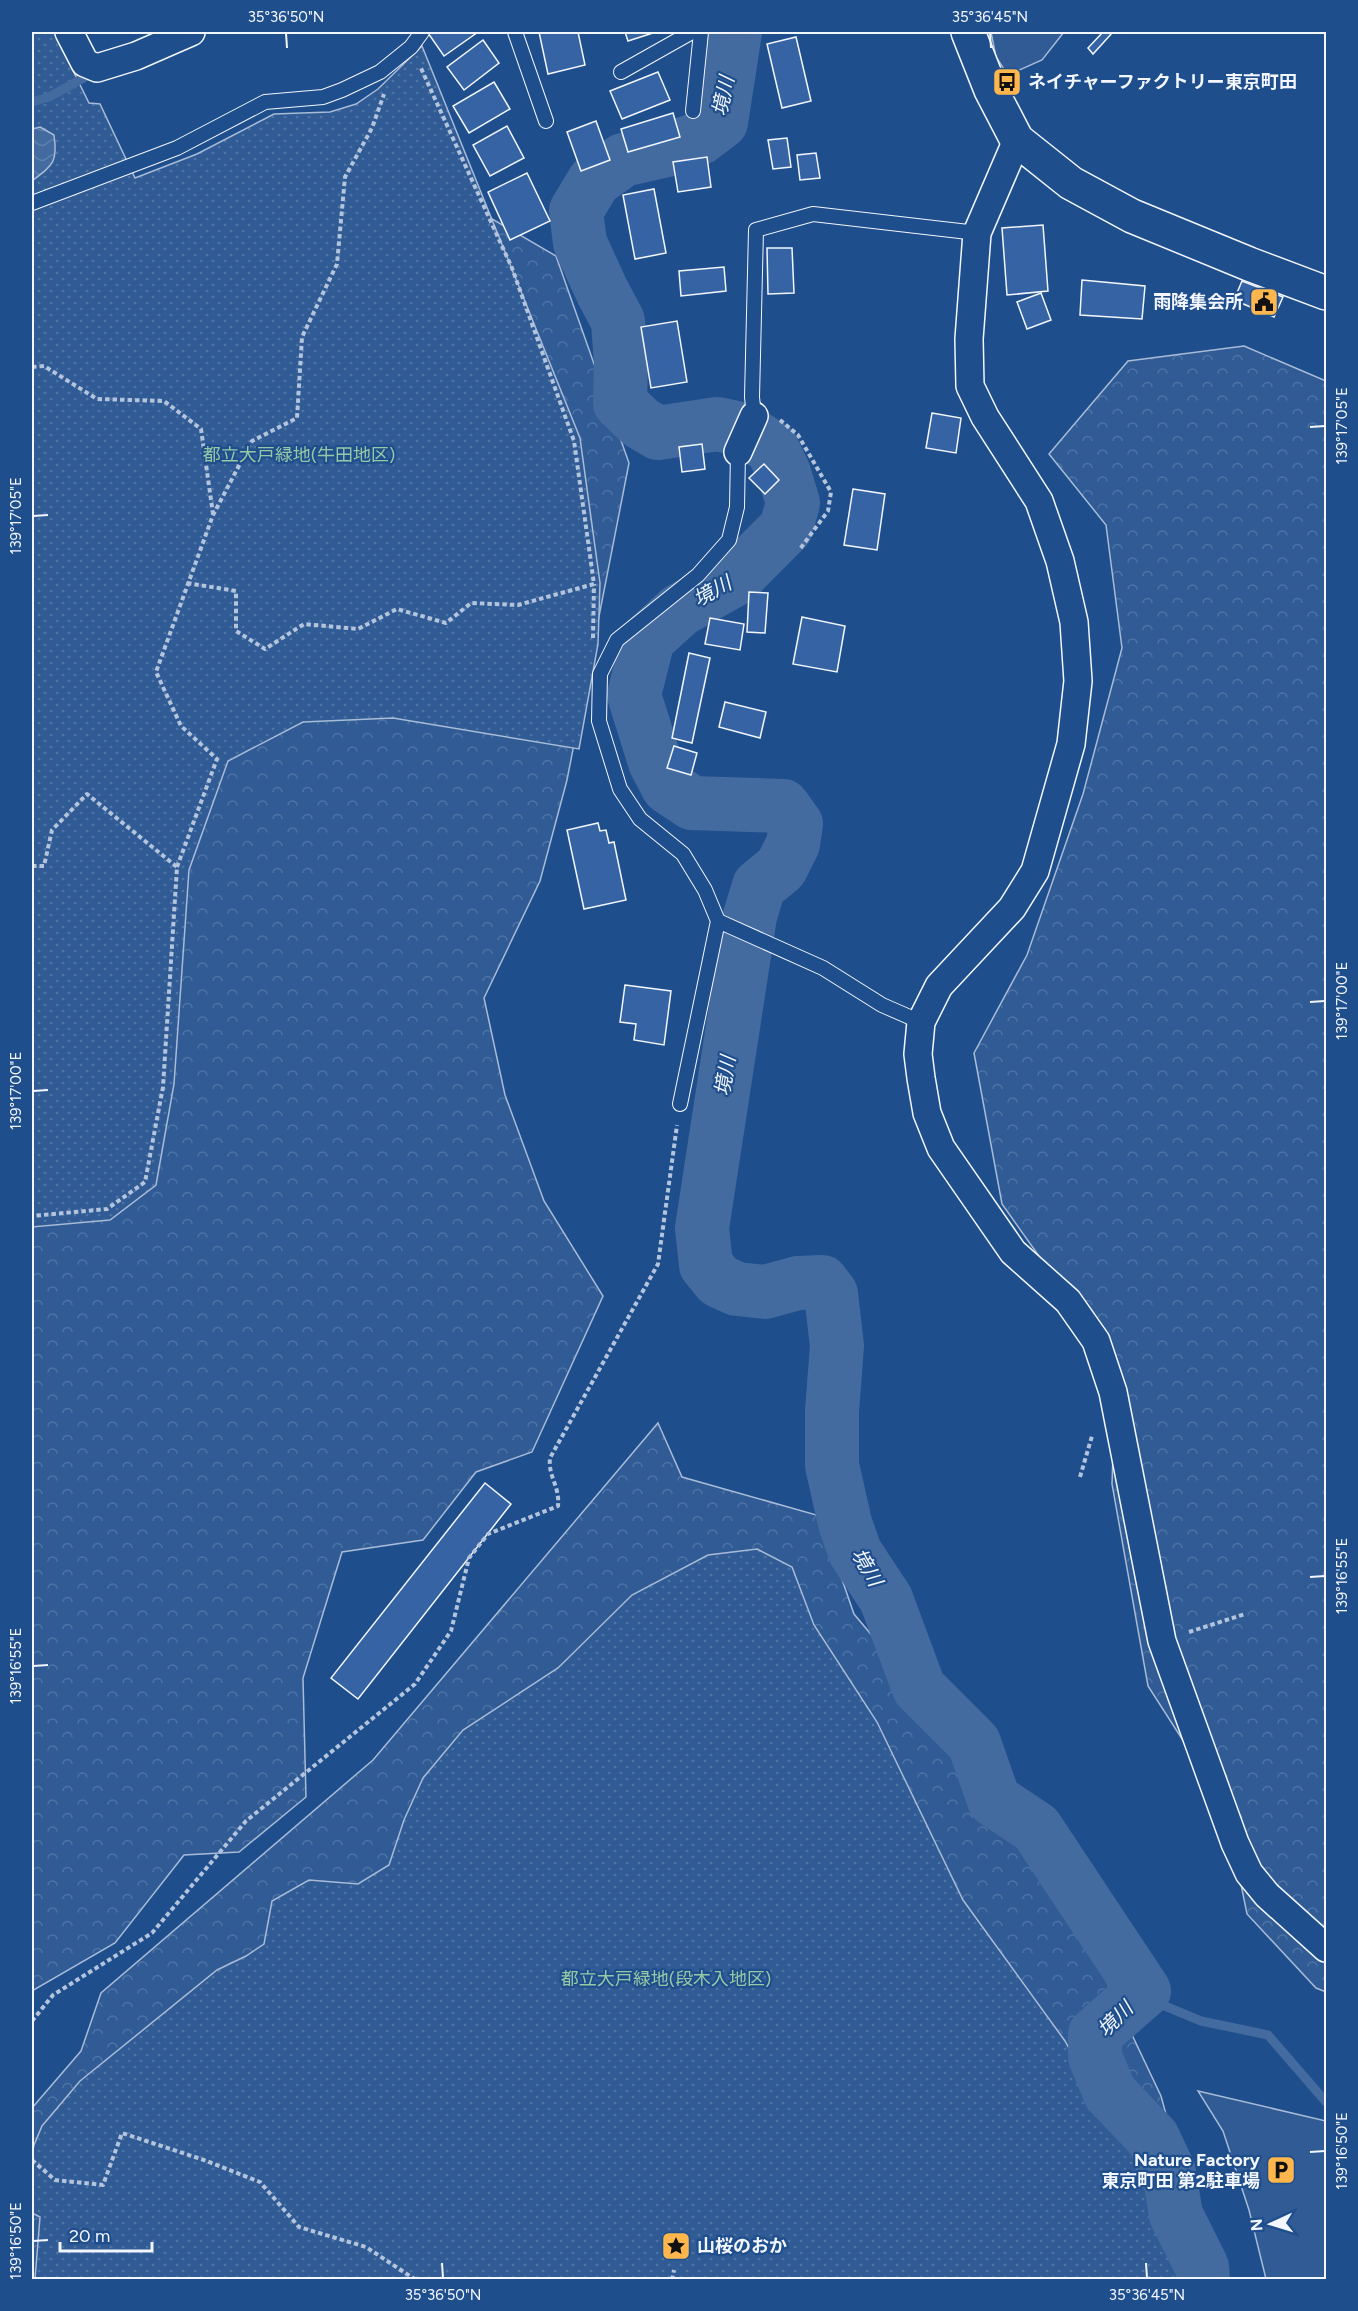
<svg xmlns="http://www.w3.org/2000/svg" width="1358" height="2311" viewBox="0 0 1358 2311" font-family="Figtree,'Noto Sans JP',sans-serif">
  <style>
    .built { fill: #305b95; stroke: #a8bbd7; stroke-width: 1.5 }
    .forest { fill: url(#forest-crowns); stroke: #a8bbd7; stroke-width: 1.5 }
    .park { fill: url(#park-dots); stroke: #a8bbd7; stroke-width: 1.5 }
    .water { fill: url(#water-waves); stroke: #a8bbd7; stroke-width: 1.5 }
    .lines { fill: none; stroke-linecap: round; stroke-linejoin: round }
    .stream { stroke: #446ba0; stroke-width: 9 }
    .river { stroke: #446ba0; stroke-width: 54 }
    .building { fill: #3563a3; stroke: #f2f6ff; stroke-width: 1.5 }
    .service-casing { stroke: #f2f6ff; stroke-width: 16 }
    .minor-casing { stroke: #f2f6ff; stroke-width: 30 }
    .tertiary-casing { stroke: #f2f6ff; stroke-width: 36 }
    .path { stroke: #b3c4dc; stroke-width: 4; stroke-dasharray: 4.5 3; stroke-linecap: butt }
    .service { stroke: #1f4e8c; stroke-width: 14 }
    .minor { stroke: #1f4e8c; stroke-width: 27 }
    .tertiary { stroke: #1f4e8c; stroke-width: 33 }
    .ticks { fill: none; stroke: #f2f6ff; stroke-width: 2 }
    .labels { text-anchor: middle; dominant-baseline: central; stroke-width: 4.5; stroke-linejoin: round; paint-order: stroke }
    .poi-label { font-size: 18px; font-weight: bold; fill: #f2f6ff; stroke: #1f4e8c; text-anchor: start }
    .park-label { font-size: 18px; fill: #97c8a6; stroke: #1f4e8c }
    .water-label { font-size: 20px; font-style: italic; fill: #f2f6ff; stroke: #1f4e8c }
    .neatline { fill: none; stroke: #f2f6ff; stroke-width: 2 }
    .ticks-label { font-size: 15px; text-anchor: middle; fill: #f2f6ff }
  </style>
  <defs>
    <pattern id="forest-crowns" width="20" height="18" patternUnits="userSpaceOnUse" patternTransform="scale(1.5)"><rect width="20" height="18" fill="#305b95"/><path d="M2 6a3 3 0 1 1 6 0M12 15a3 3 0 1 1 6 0" fill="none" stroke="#4e73a5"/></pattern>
    <pattern id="park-dots" width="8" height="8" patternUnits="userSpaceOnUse" patternTransform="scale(1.5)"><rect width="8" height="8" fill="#305b95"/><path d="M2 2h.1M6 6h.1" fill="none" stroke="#4e73a5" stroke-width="1.8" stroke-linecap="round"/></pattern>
    <pattern id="water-waves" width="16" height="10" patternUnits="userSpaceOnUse" patternTransform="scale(1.5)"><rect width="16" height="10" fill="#446ba0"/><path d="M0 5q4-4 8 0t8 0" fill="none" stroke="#5f81ae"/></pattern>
  </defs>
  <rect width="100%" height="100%" fill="#1f4e8c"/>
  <g class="built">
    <polygon points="991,32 1064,32 1042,60 1008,75 996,57"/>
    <polygon points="1198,2091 1326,2121 1326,2279 1266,2279 1249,2210 1223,2131"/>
  </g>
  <g class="forest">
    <polygon points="463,202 556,256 629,463 567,780 540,881 484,998 505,1095 544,1201 603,1296 532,1452 476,1472 423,1540 342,1552 303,1678 306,1797 239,1852 184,1855 115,1943 32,1991 32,240"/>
    <polygon points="1244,346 1326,381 1326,1992 1316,1988 1247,1914 1225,1806 1148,1686 1112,1484 1115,1394 1078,1311 1002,1204 974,1053 1027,955 1083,794 1122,648 1106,525 1049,454 1128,361"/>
    <polygon points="658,1423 682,1477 820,1516 854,1614 989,1775 1106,1980 1161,2096 1211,2279 32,2280 32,2108 81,2051 101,1993 373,1760"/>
  </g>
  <g class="park">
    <polygon points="32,32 54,32 89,103 100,104 135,178 197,154 274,114 330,112 356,104 378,89 422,46 580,438 600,583 598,644 579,749 393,718 303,722 228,761 189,870 174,1084 156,1185 110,1220 32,1227"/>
    <polygon points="757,1549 792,1567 814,1625 877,1722 963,1900 1065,2041 1100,2106 1135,2136 1156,2178 1162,2227 1189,2279 35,2279 40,2217 32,2213 32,2153 34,2145 42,2126 80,2081 217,1970 246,1956 264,1944 272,1901 309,1880 358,1884 389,1865 404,1820 423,1778 463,1730 558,1668 632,1595 708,1555"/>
  </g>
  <path class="water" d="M40,127L54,135C58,162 53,165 32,181V129Z"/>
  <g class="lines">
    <g class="stream">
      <polyline points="32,102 49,97 87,76"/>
      <polyline points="1144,1991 1160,2004 1201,2021 1268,2035 1326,2102"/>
    </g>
    <polyline class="river" points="735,32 721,122 700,138 667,150 623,160 594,181 576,211 580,243 602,291 618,321 621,363 620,403 641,423 658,433 717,424 745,430 772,448 784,473 793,503 786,528 734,580 680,610 648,639 634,695 655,762 668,787 692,803 783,806 796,824 793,844 781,868 759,886 750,916 702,1228 706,1265 719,1281 737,1289 765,1292 798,1283 822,1282 831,1294 837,1346 832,1411 832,1465 845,1523 855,1552 886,1599 919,1688 974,1743 994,1800 1036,1828 1144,1991 1095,2034 1095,2057 1110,2093 1153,2138 1169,2172 1176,2215 1202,2267 1203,2280"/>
  </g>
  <g class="building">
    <polygon points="431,32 478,32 444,56 428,33"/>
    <polygon points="539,32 578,32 585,65 548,74"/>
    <polygon points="625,32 656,32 628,41"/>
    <polygon points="1103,32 1113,32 1093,54 1088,48"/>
    <polygon points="796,37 811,101 782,108 767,44"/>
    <polygon points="483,40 499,63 464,90 447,67"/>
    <polygon points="658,72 670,100 622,119 610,91"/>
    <polygon points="494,82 510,109 469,133 453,106"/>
    <polygon points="673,113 680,137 628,152 621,129"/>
    <polygon points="596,121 610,160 581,171 567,132"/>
    <polygon points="507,126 524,158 490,176 473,145"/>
    <polygon points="787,138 791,167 773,169 768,140"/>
    <polygon points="816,153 820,178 800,180 797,155"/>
    <polygon points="707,157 711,187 678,192 673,162"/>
    <polygon points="527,173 550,221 510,240 488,192"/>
    <polygon points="654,189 666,253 635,259 623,195"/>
    <polygon points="1043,225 1048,291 1007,295 1002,228"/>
    <polygon points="767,248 792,248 794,293 768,294"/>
    <polygon points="724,267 726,291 681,296 679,271"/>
    <polygon points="1082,280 1145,286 1142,319 1080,315"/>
    <polygon points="1242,281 1283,297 1274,317 1234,300"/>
    <polygon points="1041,293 1051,320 1027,329 1017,302"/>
    <polygon points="677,321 687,382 651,388 641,327"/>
    <polygon points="932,413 961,418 956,453 926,448"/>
    <polygon points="702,444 705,469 682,472 679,447"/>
    <polygon points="764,464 779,480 765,494 749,478"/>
    <polygon points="853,489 885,494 877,550 844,545"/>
    <polygon points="749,592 768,593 765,633 747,632"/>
    <polygon points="802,617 845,626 837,672 793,664"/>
    <polygon points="710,618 744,624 740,650 705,644"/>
    <polygon points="689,653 710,658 692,743 672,738"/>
    <polygon points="725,702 766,712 760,738 719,727"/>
    <polygon points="674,746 697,753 691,775 667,768"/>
    <polygon points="598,823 600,831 606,830 609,843 614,842 626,900 584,909 567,830"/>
    <polygon points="625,985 671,991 664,1045 634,1040 636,1024 620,1022"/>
    <polygon points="485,1483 511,1504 358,1699 331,1678"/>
  </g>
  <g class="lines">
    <g class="service-casing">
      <g id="service">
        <polyline points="515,32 546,121"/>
        <polyline points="621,72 692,32"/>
        <polyline points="693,111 701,32"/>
        <polyline points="32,203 177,148 265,102 323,97 342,90 380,72 411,47 422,32"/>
        <polyline points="754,416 752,397 756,230 813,214 977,233"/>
        <polyline points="718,921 823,968 882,1005 921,1022"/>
        <polyline points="680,1104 718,921 705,890 683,854 640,819 620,789 599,721 600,674 617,640 698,575 729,540 737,507 738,452"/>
      </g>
    </g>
    <g class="minor-casing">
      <g id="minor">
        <polyline points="69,32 85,63 97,68 136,56 191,32"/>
        <polyline points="1017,140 977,233 969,339 970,386 985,417 1039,501 1060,561 1074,622 1078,681 1071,744 1035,871 1012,908 939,986 921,1022 918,1054 921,1078 927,1113 941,1148 1013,1252 1068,1301 1096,1341 1113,1392 1162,1641 1235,1843 1249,1873 1267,1895 1326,1948"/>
        <polyline points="738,452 754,416"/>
      </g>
    </g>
    <g class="tertiary-casing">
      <polyline id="tertiary" points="968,32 991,90 1017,140 1071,183 1132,216 1249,264 1326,293"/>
    </g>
    <g class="path">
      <polyline points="32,367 44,366 97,399 164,401 201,429 213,514"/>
      <polyline points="780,420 798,435 831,492 828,511 800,549"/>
      <polyline points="187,583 236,591 236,631 265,649 304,624 358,629 397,609 446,623 471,603 518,605 594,584 574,441 512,268 420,66"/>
      <polyline points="593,638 594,584"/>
      <polyline points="32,866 44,866 52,830 87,794 177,867 163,1087 145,1182 107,1209 32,1216"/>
      <polyline points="177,867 217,759 181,726 156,672 213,515 252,441 297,418 302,337 337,264 345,177 372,128 384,94"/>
      <polyline points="1080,1477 1092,1436"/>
      <polyline points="1189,1632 1245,1614"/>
      <path d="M32,2021L53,1995L152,1933L246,1821L415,1684L451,1631L469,1558L488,1534L558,1506C560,1486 548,1477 550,1458L658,1264L677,1125"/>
      <polyline points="32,2160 55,2180 103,2185 122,2133 204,2160 260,2182 299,2227 366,2247 416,2280"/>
      <polyline points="672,2280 674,2270"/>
    </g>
    <use href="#service" class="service"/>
    <use href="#minor" class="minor"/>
    <use href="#tertiary" class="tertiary"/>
  </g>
  <path class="ticks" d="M286,33L287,48M990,33L991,48M1310,427L1325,426M33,516L48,515M1310,1002L1325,1001M33,1091L48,1090M1310,1577L1325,1576M33,1666L48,1665M1310,2152L1325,2151M33,2241L48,2240M442,2263L443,2278M1146,2263L1147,2278"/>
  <defs>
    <g id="bus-square" transform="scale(1.5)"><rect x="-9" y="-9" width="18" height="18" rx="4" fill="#ffb74d" stroke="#1f4e8c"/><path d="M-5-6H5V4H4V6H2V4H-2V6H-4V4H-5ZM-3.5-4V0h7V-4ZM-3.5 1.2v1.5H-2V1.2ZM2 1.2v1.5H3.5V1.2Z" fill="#111"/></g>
    <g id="civic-square" transform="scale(1.5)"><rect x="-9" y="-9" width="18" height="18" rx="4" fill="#ffb74d" stroke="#1f4e8c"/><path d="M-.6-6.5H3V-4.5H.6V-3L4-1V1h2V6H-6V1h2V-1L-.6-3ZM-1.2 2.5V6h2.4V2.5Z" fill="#111"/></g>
    <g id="parking-square" transform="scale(1.5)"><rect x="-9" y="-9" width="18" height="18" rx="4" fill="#ffb74d" stroke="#1f4e8c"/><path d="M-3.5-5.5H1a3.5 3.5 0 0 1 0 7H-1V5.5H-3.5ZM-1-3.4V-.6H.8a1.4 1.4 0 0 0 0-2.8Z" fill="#111"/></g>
    <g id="sight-square" transform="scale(1.5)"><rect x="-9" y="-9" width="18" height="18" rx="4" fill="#ffb74d" stroke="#1f4e8c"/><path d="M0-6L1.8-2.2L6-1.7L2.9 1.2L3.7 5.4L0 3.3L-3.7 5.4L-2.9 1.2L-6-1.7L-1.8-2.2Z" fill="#111"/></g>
  </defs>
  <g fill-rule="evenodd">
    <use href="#bus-square" x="1007" y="82"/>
    <use href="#civic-square" x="1264" y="302"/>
    <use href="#parking-square" x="1281" y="2170"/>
    <use href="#sight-square" x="676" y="2246"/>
  </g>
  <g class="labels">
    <g class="poi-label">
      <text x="1028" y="82">ネイチャーファクトリー東京町田</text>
      <text x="1243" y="302" text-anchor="end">雨降集会所</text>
      <text x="1260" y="2160" text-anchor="end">Nature Factory<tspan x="1260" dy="21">東京町田 第2駐車場</tspan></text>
      <text x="697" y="2246">山桜のおか</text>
    </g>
    <g class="park-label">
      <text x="299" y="455">都立大戸緑地(牛田地区)</text>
      <text x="666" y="1979">都立大戸緑地(段木入地区)</text>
    </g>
    <g class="water-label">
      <text transform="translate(723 96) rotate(-78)">境川</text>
      <text transform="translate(712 591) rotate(-29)">境川</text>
      <text transform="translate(725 1076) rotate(-81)">境川</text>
      <text transform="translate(867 1567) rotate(60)">境川</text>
      <text transform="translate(1115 2019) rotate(-45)">境川</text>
    </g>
  </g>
  <rect width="1358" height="2311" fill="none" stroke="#1f4e8c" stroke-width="66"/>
  <g transform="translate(1271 2224) rotate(266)" stroke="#1f4e8c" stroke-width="4.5" paint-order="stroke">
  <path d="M0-4.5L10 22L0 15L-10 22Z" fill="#f2f6ff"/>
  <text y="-9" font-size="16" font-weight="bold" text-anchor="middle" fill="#f2f6ff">N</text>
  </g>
  <path d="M60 2242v9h92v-9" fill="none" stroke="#f2f6ff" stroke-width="3"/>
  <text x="69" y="2242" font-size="18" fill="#f2f6ff" stroke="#1f4e8c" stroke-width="4.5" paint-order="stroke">20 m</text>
  <rect x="33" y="33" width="1292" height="2245" class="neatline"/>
  <g class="ticks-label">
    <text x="286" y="22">35°36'50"N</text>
    <text x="990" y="22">35°36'45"N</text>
    <text transform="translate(1342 426) rotate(-90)" y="5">139°17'05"E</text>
    <text transform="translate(16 516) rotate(-90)" y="5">139°17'05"E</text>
    <text transform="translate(1342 1001) rotate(-90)" y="5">139°17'00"E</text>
    <text transform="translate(16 1091) rotate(-90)" y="5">139°17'00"E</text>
    <text transform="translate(1342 1576) rotate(-90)" y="5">139°16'55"E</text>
    <text transform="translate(16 1666) rotate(-90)" y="5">139°16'55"E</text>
    <text transform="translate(1342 2151) rotate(-90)" y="5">139°16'50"E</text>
    <text transform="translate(16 2241) rotate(-90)" y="5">139°16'50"E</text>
    <text x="443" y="2300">35°36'50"N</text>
    <text x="1147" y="2300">35°36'45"N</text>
  </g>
</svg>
